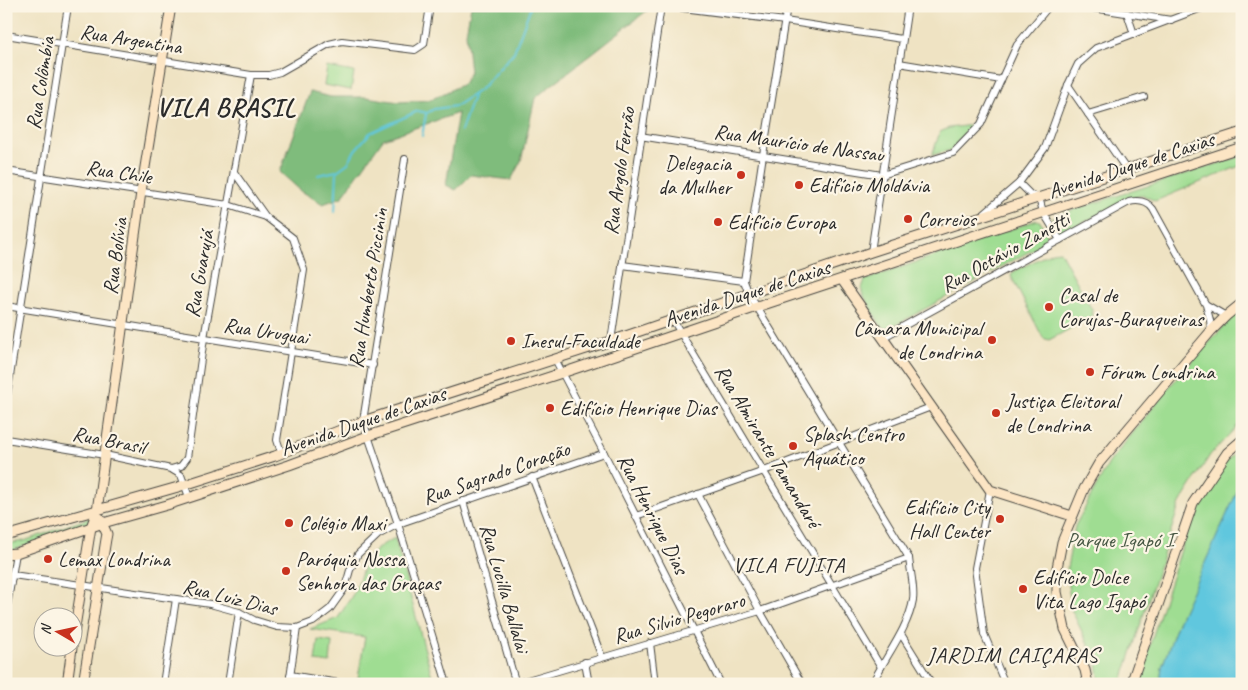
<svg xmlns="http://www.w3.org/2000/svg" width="1248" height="690" viewBox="0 0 1248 690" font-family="Caveat,sans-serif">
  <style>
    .green { fill: #9fdd92; stroke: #65845e }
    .forest { fill: #7fbc7c; stroke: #557454 }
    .water { fill: #61c7de; stroke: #467984 }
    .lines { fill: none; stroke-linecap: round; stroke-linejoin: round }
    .stream { stroke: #61c7de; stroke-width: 2 }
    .street-casing { stroke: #484742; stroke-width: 8 }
    .secondary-casing { stroke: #484742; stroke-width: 11 }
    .street { stroke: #fff; stroke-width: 6 }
    .secondary { stroke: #fce5c4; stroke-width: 9 }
    .poi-dot { fill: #c8321e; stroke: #fcf5e5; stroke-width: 2 }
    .labels { text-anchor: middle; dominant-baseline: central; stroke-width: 4.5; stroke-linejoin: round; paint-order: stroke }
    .street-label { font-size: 21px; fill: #2b2b2b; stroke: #fcf5e5 }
    .poi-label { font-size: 21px; fill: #2b2b2b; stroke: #fcf5e5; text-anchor: start }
    .park-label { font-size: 21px; fill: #485845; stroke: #fcf5e5 }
    .neighbourhood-label { font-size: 22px; letter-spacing: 1px; fill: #2b2b2b; stroke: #fcf5e5 }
    .district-label { font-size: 26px; font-weight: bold; letter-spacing: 1px; fill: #2b2b2b; stroke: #fcf5e5 }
  </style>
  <rect width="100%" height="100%" fill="#fcf5e5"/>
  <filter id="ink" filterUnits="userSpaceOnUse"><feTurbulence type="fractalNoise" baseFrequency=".02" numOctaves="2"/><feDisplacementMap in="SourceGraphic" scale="10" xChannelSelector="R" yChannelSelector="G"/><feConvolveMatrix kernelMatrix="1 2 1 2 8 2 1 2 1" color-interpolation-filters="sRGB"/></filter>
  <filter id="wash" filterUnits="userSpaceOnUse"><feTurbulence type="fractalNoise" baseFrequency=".0096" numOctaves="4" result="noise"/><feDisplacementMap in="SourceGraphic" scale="20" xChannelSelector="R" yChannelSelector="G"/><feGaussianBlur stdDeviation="1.12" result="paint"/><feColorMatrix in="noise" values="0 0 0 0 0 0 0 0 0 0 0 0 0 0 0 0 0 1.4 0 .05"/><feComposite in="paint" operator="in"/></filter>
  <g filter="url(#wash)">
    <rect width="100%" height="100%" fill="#efe3c3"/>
    <g class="green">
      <polygon points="327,67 354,72 351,90 324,85"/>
      <polygon points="972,125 951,150 932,155 940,132 949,128"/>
      <polygon points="1242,156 1242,165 1155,201 1143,195 1135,197 1062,233 1058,231 1052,222 1053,218 1060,214"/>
      <polygon points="1037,220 1041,222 1048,237 1047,242 890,328 885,328 881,326 862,293 862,288 865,280"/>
      <polygon points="1060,251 1092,310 1093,314 1090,318 1049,340 1043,338 1011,276 1013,272 1052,252"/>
      <polygon points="1242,310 1242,421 1210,455 1180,503 1121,684 1100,684 1097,663 1072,611 1066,573 1075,526 1109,463 1170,386 1235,314"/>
      <polygon points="1242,446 1242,481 1179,620 1162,667 1160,684 1137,684 1194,510 1221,466"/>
      <polygon points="92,517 89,526 6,552 6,544 24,541"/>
      <polygon points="395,538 434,684 396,684 358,678 365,637 310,629 338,618 355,591 367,558 382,545"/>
      <polygon points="318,640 332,642 330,663 315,661"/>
    </g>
    <polygon class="forest" points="471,6 650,6 649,9 535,98 521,161 511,180 471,175 456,190 446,185 458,113 383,139 342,197 323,204 301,191 280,172 310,92 331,97 366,97 399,102 430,100 463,84 470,72 466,33"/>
    <polygon class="water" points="1242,481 1242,684 1160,684 1162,667 1179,620"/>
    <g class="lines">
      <g class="stream">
        <polyline points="461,131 473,96"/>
        <polyline points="422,136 426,114"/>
        <polyline points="318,175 337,171 348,163 355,150 370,133 418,111 427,113 434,109 456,106 481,89 514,52 531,6"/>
        <polyline points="335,212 337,172"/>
      </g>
    </g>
  </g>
  <g filter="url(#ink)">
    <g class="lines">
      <g class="street-casing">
        <g id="street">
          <polyline points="667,6 785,21 902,39"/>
          <path d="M787,6L763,155L744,281L749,294L909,558C910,570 915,589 913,600C908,629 885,657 872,684"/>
          <polyline points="1080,6 1171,20"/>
          <polyline points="1127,13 1134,34"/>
          <polyline points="6,35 251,75 269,75 280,72 329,44 342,41 415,50 424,44 430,6"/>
          <polyline points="899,63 1001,80"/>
          <polyline points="1068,85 1126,169"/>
          <polyline points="1088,114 1144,97"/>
          <polyline points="640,136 882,175 953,153 981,124 1017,45 1049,6"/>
          <polyline points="405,159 363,421 398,524 447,684"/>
          <polyline points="6,171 228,205 266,217 293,238 304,270 277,440 280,449 284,453"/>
          <polyline points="234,172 266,217"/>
          <polyline points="1019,183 1031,195 1039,197 1043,212 1060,240"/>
          <polyline points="983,214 1019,183 1045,148 1068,85 1078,64 1096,48 1207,6"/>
          <polyline points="871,252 908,6"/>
          <polyline points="622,265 744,281"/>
          <polyline points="1207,305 1226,316"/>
          <polyline points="6,306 373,365"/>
          <polyline points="673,320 881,667"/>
          <path d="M882,338L1129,202C1138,200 1147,201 1153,209L1206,305L1210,320L1211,331"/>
          <polyline points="611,341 661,6"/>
          <polyline points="555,359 604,453 721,684"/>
          <polyline points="6,402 68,6"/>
          <polyline points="6,439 105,455 171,469 181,475 189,497"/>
          <polyline points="171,469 181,466 187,458 204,338 251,75"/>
          <polyline points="532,477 602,657"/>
          <polyline points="990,490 975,568 984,634 1005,684"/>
          <polyline points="698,494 760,611 802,684"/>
          <polyline points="463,501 516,684"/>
          <polyline points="636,516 764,471 931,407"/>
          <polyline points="6,574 210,604 239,612 254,620 277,627 297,628 313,622 330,609 345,588 350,570 358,554 378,535 398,524 604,453"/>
          <polyline points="6,612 16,553"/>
          <polyline points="901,634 932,684"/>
          <polyline points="650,643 655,684"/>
          <polyline points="585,662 589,684"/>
          <polyline points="290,675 345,684"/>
          <polyline points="163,684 176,599"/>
          <polyline points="228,684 239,612"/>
          <polyline points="289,684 297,628"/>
          <polyline points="514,684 760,611 909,558"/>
        </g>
      </g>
      <g class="secondary-casing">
        <g id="secondary">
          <polyline points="842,280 990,490 1072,516"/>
          <polyline points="6,536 178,487 275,456 363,421 611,341 871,252 1242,132"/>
          <polyline points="6,554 16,553 103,523 167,505 289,465 368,436 574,369 757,307 1242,147"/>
          <polyline points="72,646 91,527 97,511 141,192 171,6"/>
          <polyline points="67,684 72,648"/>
          <polyline points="83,684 106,539 107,534 100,518"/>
          <polyline points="1088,684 1085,670 1065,629 1057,592 1057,568 1062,542 1084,489 1099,463 1211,331 1226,316 1242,303"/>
          <polyline points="1131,684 1193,503 1227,453 1242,440"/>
        </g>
      </g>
      <use href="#street" class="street"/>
      <use href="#secondary" class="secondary"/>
    </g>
  </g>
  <g class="poi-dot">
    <circle cx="741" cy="175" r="5"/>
    <circle cx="799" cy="185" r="5"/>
    <circle cx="908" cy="219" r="5"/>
    <circle cx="718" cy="222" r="5"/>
    <circle cx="1049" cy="307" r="5"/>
    <circle cx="992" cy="340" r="5"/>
    <circle cx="511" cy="341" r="5"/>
    <circle cx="1090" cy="372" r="5"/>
    <circle cx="550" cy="408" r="5"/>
    <circle cx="996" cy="413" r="5"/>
    <circle cx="793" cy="446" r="5"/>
    <circle cx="1000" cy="519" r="5"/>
    <circle cx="289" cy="523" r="5"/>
    <circle cx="48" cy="559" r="5"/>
    <circle cx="286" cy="571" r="5"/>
    <circle cx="1023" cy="589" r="5"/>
  </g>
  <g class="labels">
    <g class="street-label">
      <text transform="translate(131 39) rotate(9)">Rua Argentina</text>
      <text transform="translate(40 83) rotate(-81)">Rua Colômbia</text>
      <text transform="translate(799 143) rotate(8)">Rua Maurício de Nassau</text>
      <text transform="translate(1131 165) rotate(-18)">Avenida Duque de Caxias</text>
      <text transform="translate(619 171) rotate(-82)">Rua Argolo Ferrão</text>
      <text transform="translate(119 172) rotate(9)">Rua Chile</text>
      <text transform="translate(1005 252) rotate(-29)">Rua Octávio Zanetti</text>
      <text transform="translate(115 256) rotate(-82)">Rua Bolívia</text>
      <text transform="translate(199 274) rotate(-80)">Rua Guarujá</text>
      <text transform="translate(368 288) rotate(-81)">Rua Humberto Piccinin</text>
      <text transform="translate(747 293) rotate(-18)">Avenida Duque de Caxias</text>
      <text transform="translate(266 331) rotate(9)">Rua Uruguai</text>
      <text transform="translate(363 421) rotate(-19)">Avenida Duque de Caxias</text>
      <text transform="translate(109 440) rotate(11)">Rua Brasil</text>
      <text transform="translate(768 446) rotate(59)">Rua Almirante Tamandaré</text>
      <text transform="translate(496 473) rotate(-19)">Rua Sagrado Coração</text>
      <text transform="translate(653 514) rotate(63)">Rua Henrique Dias</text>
      <text transform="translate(505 588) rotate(74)">Rua Lucilla Ballalai</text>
      <text transform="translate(230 597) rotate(14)">Rua Luiz Dias</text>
      <text transform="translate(679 618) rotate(-16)">Rua Silvio Pegoraro</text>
    </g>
    <g class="poi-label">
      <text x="731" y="163" text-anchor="end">Delegacia<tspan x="731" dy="24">da Mulher</tspan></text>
      <text x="809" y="185">Edifício Moldávia</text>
      <text x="918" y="219">Correios</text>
      <text x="728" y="222">Edifício Europa</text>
      <text x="1059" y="295">Casal de<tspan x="1059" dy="24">Corujas-Buraqueiras</tspan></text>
      <text x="982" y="328" text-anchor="end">Câmara Municipal<tspan x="982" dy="24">de Londrina</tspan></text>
      <text x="521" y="341">Inesul-Faculdade</text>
      <text x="1100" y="372">Fórum Londrina</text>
      <text x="1006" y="401">Justiça Eleitoral<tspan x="1006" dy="24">de Londrina</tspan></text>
      <text x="560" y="408">Edifício Henrique Dias</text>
      <text x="803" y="434">Splash Centro<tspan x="803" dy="24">Aquático</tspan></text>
      <text x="990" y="507" text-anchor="end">Edifício City<tspan x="990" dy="24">Hall Center</tspan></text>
      <text x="299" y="523">Colégio Maxi</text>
      <text x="58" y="559">Lemax Londrina</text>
      <text x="296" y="559">Paróquia Nossa<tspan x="296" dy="24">Senhora das Graças</tspan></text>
      <text x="1033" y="577">Edifício Dolce<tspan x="1033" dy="24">Vita Lago Igapó</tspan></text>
    </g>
    <g class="park-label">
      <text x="1120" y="540">Parque Igapó I</text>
    </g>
    <g class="neighbourhood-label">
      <text x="789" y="565">VILA FUJITA</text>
      <text x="1013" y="655">JARDIM CAIÇARAS</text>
    </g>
    <g class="district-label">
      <text x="226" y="107">VILA BRASIL</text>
    </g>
  </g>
  <rect width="1248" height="690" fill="none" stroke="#fcf5e5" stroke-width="25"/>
  <g transform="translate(58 632) rotate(279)"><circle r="24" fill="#fcf5e5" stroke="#a8a49b"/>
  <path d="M0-4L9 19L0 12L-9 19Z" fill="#c8321e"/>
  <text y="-8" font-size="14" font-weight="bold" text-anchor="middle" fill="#2b2b2b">N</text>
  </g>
</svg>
